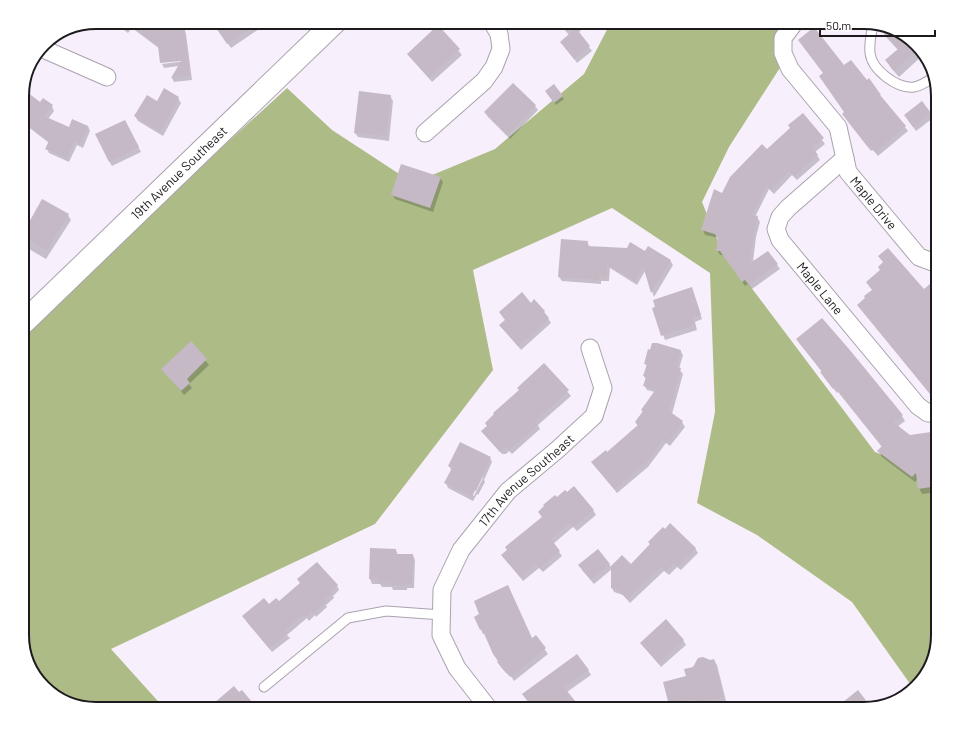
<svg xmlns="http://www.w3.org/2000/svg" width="960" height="731" viewBox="0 0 960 731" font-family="Barlow,sans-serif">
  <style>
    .forest { fill: #adbc86 }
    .shadow { fill: #0003; fill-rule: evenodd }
    .building { fill: #c4b9c4 }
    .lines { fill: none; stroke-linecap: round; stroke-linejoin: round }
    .service-casing { stroke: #aba2ae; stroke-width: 11 }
    .minor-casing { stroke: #aba2ae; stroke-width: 19 }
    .tertiary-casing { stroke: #aba2ae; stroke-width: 24 }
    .service { stroke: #fff; stroke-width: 9 }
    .minor { stroke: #fff; stroke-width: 17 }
    .tertiary { stroke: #fff; stroke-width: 22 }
    .labels { text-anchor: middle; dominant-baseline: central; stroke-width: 3; stroke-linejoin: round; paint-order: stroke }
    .street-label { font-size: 13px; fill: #1d1a1e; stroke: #fff }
    .rim { fill: none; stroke: #1d1a1e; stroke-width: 2 }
  </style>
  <rect width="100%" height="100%" fill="#f8effc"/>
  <polygon class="forest" points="611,22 781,22 783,63 729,147 702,202 720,246 875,452 938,475 938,635 923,680 913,688 852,602 757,535 697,503 715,412 710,273 612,208 473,270 493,370 375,524 111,649 165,709 96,709 51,694 30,668 22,639 22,330 287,88 332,130 413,183 495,149 584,74"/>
  <g class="shadow">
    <polygon points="113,22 175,22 184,29 186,34 192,80 174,82 172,78 179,66 164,68 162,64 186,61 186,59 162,62 162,64 160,49 132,28 128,33"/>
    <polygon points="254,22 259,29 231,48 218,30"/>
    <polygon points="558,22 579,22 583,28 578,33 592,51 577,63 561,42 569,35"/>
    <polygon points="438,26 462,55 432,82 411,58 408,54"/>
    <polygon points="883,29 909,37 923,55 899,77 891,68 887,61 898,50 886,37 882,30"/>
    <polygon points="799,40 866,81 868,80 908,131 878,156 873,150 871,151 846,119 845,113 839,103 824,83 824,73"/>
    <polygon points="553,85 564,99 556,105 547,93"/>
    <polygon points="22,90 40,103 52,106 54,111 48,119 69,128 88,126 90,131 83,148 77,145 69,162 49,153 47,149 49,143 22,122"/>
    <polygon points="390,96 393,101 389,141 358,137 355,133"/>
    <polygon points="178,98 181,103 163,136 138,121 135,116 157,102"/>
    <polygon points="535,106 538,110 510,139 488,117 485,112"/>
    <polygon points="803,114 825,144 815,152 820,160 797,180 792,175 774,194 769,189 755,217 757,217 760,222 756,237 753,262 768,252 780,269 752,289 748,284 745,286 724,255 720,255 717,250 719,238 705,235 703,230 722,194 791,128"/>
    <polygon points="930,114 933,118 916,131 908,120"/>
    <polygon points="127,125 141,152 112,166 109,161"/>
    <polygon points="440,178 443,182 433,212 395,199 392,194"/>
    <polygon points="43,200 68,215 71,220 46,259 22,245 22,235"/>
    <polygon points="587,242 590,247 646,252 670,260 673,265 654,297 645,271 637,285 610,268 609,281 601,281 601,284 562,281 559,277"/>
    <polygon points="938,284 938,396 934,399 858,305 924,290"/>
    <polygon points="692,289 702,319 695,322 697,330 665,340 654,309"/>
    <polygon points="544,312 551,323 521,350 500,325"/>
    <polygon points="797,340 902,416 905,421 897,427 910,436 931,433 934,442 938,439 938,492 922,494 919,488 918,479 915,482 882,457 879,452 882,447 838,392 837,393 825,378 822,372"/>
    <polygon points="191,343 209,365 189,384 192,388 184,395 163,369"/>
    <polygon points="680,350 683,355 679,369 683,374 672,414 682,422 685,427 670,446 666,443 648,467 617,493 593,463 607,453 638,427 636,422 643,412 642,410 655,392 647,390 644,385 646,379 644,376 647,366 645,364 651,351"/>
    <polygon points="544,364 571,396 538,425 540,429 512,454 509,451 506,454 502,454 482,432"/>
    <path d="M490,458L492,462L484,480L485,482L478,495L477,494L473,501L448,488L446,483L452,471L449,466ZM482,476L483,478L474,496L473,495Z"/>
    <polygon points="557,498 593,510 596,515 577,531 573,527 553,544 562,556 543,572 539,568 523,581 502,555 542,517"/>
    <polygon points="665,530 695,548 698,553 681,570 677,567 669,575 664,571 630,603 623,595 614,592 612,588 612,569 594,584 582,570 609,564 611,567 622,556 631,565 650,545 649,542"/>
    <polygon points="396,550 398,555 413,555 415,560 414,588 407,588 407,590 393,590 392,587 382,587 380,584 372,584 370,579"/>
    <polygon points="337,585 339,590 333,596 334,598 326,605 327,607 316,617 315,615 309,621 307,618 287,635 290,638 272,652 246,621 268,605"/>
    <polygon points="475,617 532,639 535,636 548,654 514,681 511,676 510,677 501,667 485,634 483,634"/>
    <polygon points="683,640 686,645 661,667 641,643"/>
    <polygon points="714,660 717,665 726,701 698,708 696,704 673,709 670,705 665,682 687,677 709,661"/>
    <polygon points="588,670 591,675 567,692 577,706 574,709 538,709 526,699"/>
    <polygon points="857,692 870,707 864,709 839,709"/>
  </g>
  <g class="building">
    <polygon points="126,22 184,22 190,75 171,78 181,61 160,63 158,46"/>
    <polygon points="212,22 260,22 227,44"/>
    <polygon points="438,25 460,49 429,78 407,54"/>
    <polygon points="814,27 844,65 851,60 867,80 869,78 881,95 880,95 906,126 875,152 869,146 868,147 842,114 844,112 819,76 823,73 798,40"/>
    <polygon points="879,27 909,38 918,49 894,71 885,60 898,49"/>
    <polygon points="576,28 590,46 574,59 560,42"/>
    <polygon points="513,83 536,105 507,135 484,112"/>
    <polygon points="554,84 563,96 554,103 545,91"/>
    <polygon points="164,88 179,97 160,132 134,116 147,95 157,101"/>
    <polygon points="23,89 40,102 43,98 53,105 44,116 69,127 72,119 88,126 80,144 74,141 67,158 45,149 49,141 22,121"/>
    <polygon points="359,91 391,95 386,136 354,133"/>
    <polygon points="922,101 931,113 913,127 904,115"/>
    <polygon points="803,113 824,138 812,147 818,155 794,176 789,171 771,190 766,186 752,215 758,216 754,232 750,263 768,251 778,264 749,285 745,280 742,282 720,251 716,251 718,235 701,230 714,189 722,193 730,177 762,144 767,149 790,128 788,125"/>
    <polygon points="125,120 139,147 109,162 95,134"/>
    <polygon points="401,164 441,177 430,208 391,195"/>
    <polygon points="42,199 69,214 47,250 22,235"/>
    <polygon points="561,239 588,241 587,246 627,248 630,242 645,251 648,246 671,260 651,293 643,266 635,281 607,265 607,277 599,276 599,280 558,277"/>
    <polygon points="888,248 924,289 938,277 938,389 931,395 857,305 865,298 864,296 872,290 866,282 880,270 878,267 883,262 878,256"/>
    <polygon points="692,287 701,315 693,317 695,325 661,336 652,308 655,307 653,300"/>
    <polygon points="522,292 531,303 534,299 545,311 544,312 549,318 518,346 499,325 505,320 499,312"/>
    <polygon points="822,318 849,349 903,415 893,422 910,435 931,432 932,441 938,439 938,486 918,489 916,473 912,477 877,451 882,446 835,387 833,389 820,372 822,371 796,339"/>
    <polygon points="191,341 207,359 187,379 190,383 181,391 161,369"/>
    <polygon points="652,343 657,343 681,350 676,367 681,368 669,411 683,421 668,442 663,439 646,463 614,489 591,462 606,450 607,452 638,425 635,422 643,411 641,410 656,389 643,386 646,377 643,376 647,364 644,364 648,349 650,350"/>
    <polygon points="544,363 569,390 535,421 538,424 522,439 509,450 506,447 500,452 481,431 487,426 485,423 494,414 493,413 519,390 517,388"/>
    <polygon points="460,442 491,457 481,476 483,476 476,491 474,490 471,496 444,483 452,468 448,466"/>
    <polygon points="574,486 594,510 573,527 570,523 551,539 560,551 539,568 536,564 520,577 501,555 507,550 505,547 542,517 538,512 544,506 543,505 555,495 557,497 565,490 567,492"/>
    <polygon points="670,523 696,548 678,566 674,563 666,571 661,567 627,599 619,591 611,588 611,566 622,555 631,564 650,544 648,542 663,527 665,529"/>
    <polygon points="370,548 396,549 396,554 413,554 412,584 405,584 405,585 389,585 389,583 378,583 378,579 369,579"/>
    <polygon points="598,549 610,564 591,580 578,565"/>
    <polygon points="317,562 338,585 331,591 332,593 324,600 326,602 313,613 312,611 306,617 304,614 285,630 288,633 269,648 242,616 264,598 269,604 276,598 279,601 300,583 297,579"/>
    <polygon points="508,585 532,638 536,635 546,648 511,677 508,672 506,673 497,662 498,661 493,654 482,629 480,630 474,617 479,614 474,601"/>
    <polygon points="666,619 684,640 658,663 640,643"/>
    <polygon points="577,654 589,670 564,687 575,701 565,709 534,709 522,694"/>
    <polygon points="703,657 710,660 714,659 724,697 694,704 693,699 669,705 663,682 686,676 684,669 693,667 698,658"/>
    <polygon points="234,686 239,692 242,690 258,709 207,709"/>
    <polygon points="858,690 871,707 864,709 848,709 843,702"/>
  </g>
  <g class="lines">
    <g class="service-casing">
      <g id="service">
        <path d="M873,25C871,34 869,44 870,53C872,70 897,89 914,87C921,86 928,81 934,77"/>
        <polyline points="264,687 348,618 386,611 442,615"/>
      </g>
    </g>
    <g class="minor-casing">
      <g id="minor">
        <path id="s1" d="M795,22L783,38V53L790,69L838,127L848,172L919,257L938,264"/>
        <polyline points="41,48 107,77"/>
        <polyline points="425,133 484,81 494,67 501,49 499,34 492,22"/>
        <path id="s2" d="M845,158L788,208L780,217L776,229L780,240L918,406L928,413L938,412"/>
        <path id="s3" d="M489,709L457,668L441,635L442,590L461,550L508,491L557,450L594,416L603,388L590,348"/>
      </g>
    </g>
    <g class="tertiary-casing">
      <g id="tertiary">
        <path id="s4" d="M22,324L335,22"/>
      </g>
    </g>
    <use href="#service" class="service"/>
    <use href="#minor" class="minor"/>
    <use href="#tertiary" class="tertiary"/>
  </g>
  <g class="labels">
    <g class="street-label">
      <text stroke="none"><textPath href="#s4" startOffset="218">19th Avenue Southeast</textPath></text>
      <text stroke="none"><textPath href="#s1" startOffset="214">Maple Drive</textPath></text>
      <text stroke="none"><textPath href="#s2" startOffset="175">Maple Lane</textPath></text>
      <text stroke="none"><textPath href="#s3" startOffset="274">17th Avenue Southeast</textPath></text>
    </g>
  </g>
  <path d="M0 0H960V731H0ZM96 29H864A67 67 0 0 1 931 96V635A67 67 0 0 1 864 702H96A67 67 0 0 1 29 635V96A67 67 0 0 1 96 29Z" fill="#fff" fill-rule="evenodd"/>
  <path class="rim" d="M96 29H864A67 67 0 0 1 931 96V635A67 67 0 0 1 864 702H96A67 67 0 0 1 29 635V96A67 67 0 0 1 96 29Z"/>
  <path d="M820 30v6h115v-6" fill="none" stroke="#1d1a1e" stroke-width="2"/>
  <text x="826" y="30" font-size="12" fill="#1d1a1e" stroke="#ffffff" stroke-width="3" paint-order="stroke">50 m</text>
</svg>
